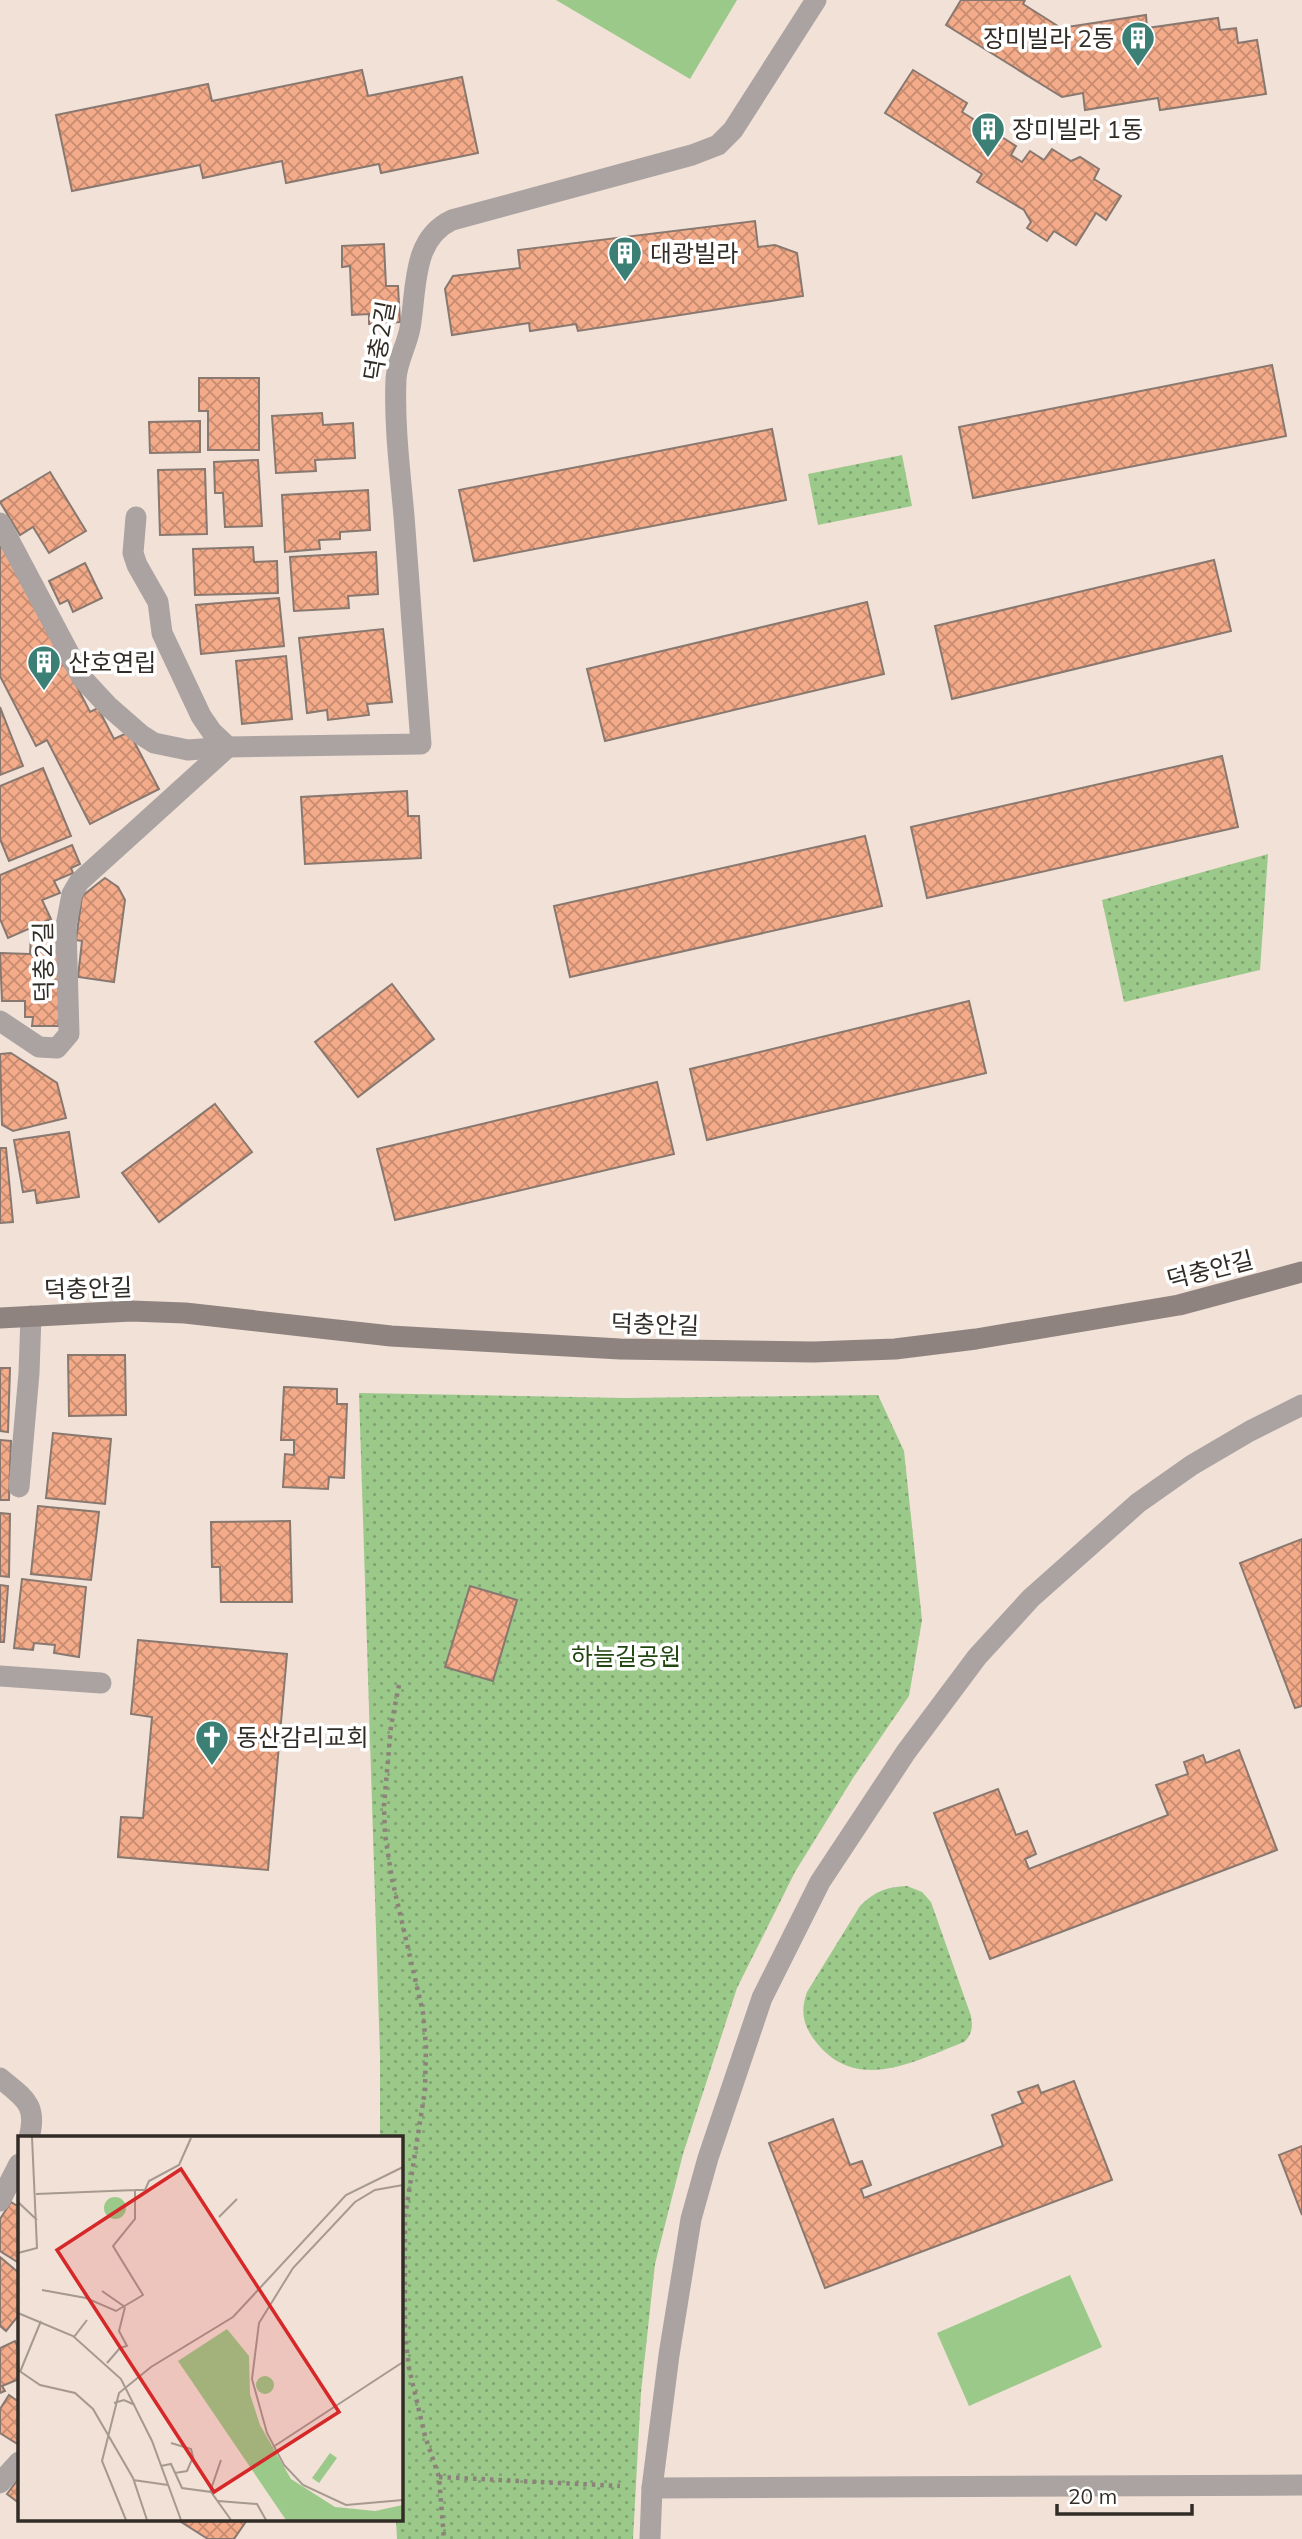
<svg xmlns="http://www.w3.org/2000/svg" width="1302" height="2539" viewBox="0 0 1302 2539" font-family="Mulish,'Noto Sans KR',sans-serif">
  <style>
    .green { fill: #9bc98a }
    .park { fill: url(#park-dots) }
    .building { fill: url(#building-cross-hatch); stroke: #887870; stroke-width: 2 }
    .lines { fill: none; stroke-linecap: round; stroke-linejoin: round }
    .path { stroke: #8c827a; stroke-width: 4.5; stroke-dasharray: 3.5 5; stroke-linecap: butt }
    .lane { stroke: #aba3a1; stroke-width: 21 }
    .street { stroke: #aba3a1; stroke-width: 21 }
    .secondary { stroke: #8f8380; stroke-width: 21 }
    .labels { text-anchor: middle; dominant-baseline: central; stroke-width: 7; stroke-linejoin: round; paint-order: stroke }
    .poi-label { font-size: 24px; fill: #322c27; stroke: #fff; text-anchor: start }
    .street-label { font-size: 24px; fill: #322c27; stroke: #fff }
    .park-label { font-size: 24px; fill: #224711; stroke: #fff }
    .inset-road { fill: none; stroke: #a59990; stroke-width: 2 }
    .view { fill: #d62828; fill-opacity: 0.15; stroke: #d62828; stroke-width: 3.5 }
    .inset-edge { fill: none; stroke: #322c27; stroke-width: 3.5 }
  </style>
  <defs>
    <pattern id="park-dots" width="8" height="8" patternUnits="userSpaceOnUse" patternTransform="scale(1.75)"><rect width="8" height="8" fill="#9bc98a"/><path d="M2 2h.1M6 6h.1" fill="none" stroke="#7fa371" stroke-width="1.8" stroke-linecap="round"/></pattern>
    <pattern id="building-cross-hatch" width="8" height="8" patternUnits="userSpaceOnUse" patternTransform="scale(1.75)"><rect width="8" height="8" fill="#f4ab89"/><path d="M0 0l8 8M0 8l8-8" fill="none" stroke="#c68b70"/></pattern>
  </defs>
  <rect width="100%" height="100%" fill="#f1e1d6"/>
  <g class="green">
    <polygon points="556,0 737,0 690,79"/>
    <polygon points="1070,2275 1102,2347 969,2406 937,2333"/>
  </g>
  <g class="park">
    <polygon points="902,455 912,506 818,525 808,474"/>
    <polygon points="1268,854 1260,970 1124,1002 1102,900"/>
    <polygon points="359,1393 625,1398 878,1395 904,1451 922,1620 909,1696 853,1778 795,1872 737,1988 683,2154 655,2264 641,2392 633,2539 397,2539 396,2520 401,2520 401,2138 380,2138 380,2056"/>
    <path d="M907,1886L922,1892L931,1902L971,2016C973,2026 972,2035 964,2042C915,2061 857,2094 816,2042C803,2026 800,2011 807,1992L860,1906C875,1891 887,1887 907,1886Z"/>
  </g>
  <g class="building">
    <polygon points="961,0 1025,0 1023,4 1061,28 1146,15 1147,28 1218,18 1220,30 1236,28 1238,43 1257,40 1266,94 1160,110 1158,98 1085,110 1083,93 1062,97 946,25"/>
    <polygon points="362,70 368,96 462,77 478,153 381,173 379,164 286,183 282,161 203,178 200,165 72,191 56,115 208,84 212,101"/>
    <polygon points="913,70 967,103 962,112 1016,146 1011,155 1022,162 1030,151 1044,160 1052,149 1071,161 1080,157 1099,169 1094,179 1121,196 1106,220 1096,213 1076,245 1054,231 1047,241 1027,228 1031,222 1024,210 977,182 982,174 885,113"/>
    <polygon points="755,221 758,247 775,245 797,253 803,296 578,331 576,324 530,331 529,323 452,335 445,289 453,276 520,268 518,250"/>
    <polygon points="384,244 386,286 398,286 400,322 369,324 369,314 352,315 350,266 342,267 342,246"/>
    <polygon points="1272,365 1286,436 973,498 959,427"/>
    <polygon points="199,378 259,378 259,450 208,450 208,411 199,411"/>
    <polygon points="322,413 323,425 353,423 355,458 315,460 316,471 276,473 272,416"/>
    <polygon points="200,421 200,452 150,453 149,422"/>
    <polygon points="772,429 786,500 474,561 459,490"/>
    <polygon points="258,460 262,526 225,527 223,493 215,493 214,462"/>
    <polygon points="205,469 207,534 160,535 158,470"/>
    <polygon points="50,472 86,531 49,553 33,527 20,535 0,502"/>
    <polygon points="368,490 370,530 340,532 340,539 319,540 320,549 285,552 282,495"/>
    <polygon points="0,537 90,712 98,708 114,739 129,732 159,789 90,824 47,740 36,746 0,676"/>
    <polygon points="253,547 254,562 277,561 278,593 195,595 193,549"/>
    <polygon points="376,552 378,594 348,596 349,608 294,611 290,557"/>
    <polygon points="1214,560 1231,631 952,699 935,626"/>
    <polygon points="85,563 102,598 73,612 68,600 60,604 49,581"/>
    <polygon points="279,598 284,646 201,654 196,605"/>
    <polygon points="867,602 884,674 605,741 587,669"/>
    <polygon points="383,629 392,702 367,704 369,715 328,720 327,710 307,713 299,638"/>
    <polygon points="286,656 292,719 242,724 236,661"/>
    <polygon points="0,707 23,766 0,775"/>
    <polygon points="1222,756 1238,827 927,898 911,827"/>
    <polygon points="43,768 71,836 9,861 0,839 0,786"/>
    <polygon points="407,791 408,816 419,816 421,858 305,864 301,797"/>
    <polygon points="865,836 882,906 570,977 554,906"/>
    <polygon points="72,845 80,864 71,868 73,873 54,881 60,893 42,900 51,919 8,938 0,919 0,875"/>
    <polygon points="105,878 118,887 125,900 114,982 78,977 82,941 76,940 82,896"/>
    <polygon points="31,936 60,936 59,1026 32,1026 33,1017 25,1017 25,1001 2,1001 0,953 30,954"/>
    <polygon points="392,984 434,1039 358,1097 315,1042"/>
    <polygon points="969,1001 986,1073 707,1140 690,1069"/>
    <polygon points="11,1053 57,1083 66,1118 13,1131 2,1125 0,1054"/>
    <polygon points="657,1082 674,1154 395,1220 377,1149"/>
    <polygon points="215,1104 252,1152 159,1222 122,1173"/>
    <polygon points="69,1132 79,1197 37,1203 35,1190 23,1192 14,1140"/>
    <polygon points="0,1148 6,1148 13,1222 0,1223"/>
    <polygon points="68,1355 125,1355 126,1415 69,1416"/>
    <polygon points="0,1368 10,1368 8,1432 0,1431"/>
    <polygon points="284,1387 337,1389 337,1404 347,1404 344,1478 329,1477 328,1489 283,1487 285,1454 294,1455 294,1440 281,1440"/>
    <polygon points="53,1433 111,1439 105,1504 46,1498"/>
    <polygon points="0,1440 11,1441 9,1500 0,1500"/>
    <polygon points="38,1506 99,1512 91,1580 31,1574"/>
    <polygon points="0,1513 10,1514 9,1577 0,1576"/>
    <polygon points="290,1521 292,1602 221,1602 220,1567 212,1567 211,1522"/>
    <polygon points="1302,1539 1302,1706 1295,1708 1240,1563"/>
    <polygon points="22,1579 86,1587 79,1657 54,1653 55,1645 34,1643 33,1650 14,1648"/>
    <polygon points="0,1585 8,1586 4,1642 0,1642"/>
    <polygon points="470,1586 517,1600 493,1681 445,1667"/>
    <polygon points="138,1640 287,1654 268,1870 118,1857 121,1817 143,1818 152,1717 131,1714"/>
    <polygon points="1239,1750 1277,1850 990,1959 934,1813 998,1789 1016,1835 1027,1831 1036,1854 1025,1859 1029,1869 1168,1815 1156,1785 1188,1774 1184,1762 1203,1755 1206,1763"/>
    <polygon points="1074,2081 1112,2180 825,2288 769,2143 833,2119 850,2165 862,2161 871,2185 861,2189 864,2198 1003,2146 992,2115 1023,2103 1018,2092 1038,2085 1041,2093"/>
    <polygon points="1302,2146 1302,2215 1279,2155"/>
    <polygon points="11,2202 19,2207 19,2263 0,2251 0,2219"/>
    <polygon points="0,2257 19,2273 19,2315 6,2331 0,2326"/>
    <polygon points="15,2341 19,2350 19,2379 2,2386 5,2391 0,2393 0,2348"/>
    <polygon points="9,2395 19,2402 19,2445 0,2433 0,2409"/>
    <polygon points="19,2478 19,2503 7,2494"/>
    <polygon points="178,2520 247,2520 234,2539 208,2539"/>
  </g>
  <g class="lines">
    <g class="path">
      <polyline points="399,1685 391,1726 384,1805 385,1835 392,1879 423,2013 426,2047 425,2090 405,2217 405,2334 409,2368 425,2436 439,2477 444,2539"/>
      <polyline points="439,2477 620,2486"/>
    </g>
    <g class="lane">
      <polyline points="136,517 133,553 137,565 158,602 162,633 201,716 212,732 228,747"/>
      <polyline points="0,523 82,678 108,706 140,734 154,743 188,750 228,747"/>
      <polyline points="0,1021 39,1047 57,1048 69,1034 66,926 72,894 79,882 228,747"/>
      <polyline points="19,1487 29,1373 31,1316"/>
      <polyline points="0,1676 101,1683"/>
      <path d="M0,2078C24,2098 38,2104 29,2138"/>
      <polyline points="0,2201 19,2164"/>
      <polyline points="0,2483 19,2462"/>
    </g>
    <g class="street">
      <path d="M228,747L421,744C415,668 409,592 404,516C400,471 394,424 396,379C397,361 407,345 410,328C417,290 411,239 452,220L692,155L718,145L733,130L816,0"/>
      <polyline points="652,2488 1302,2485"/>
      <polyline points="650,2539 652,2488 669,2355 691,2219 708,2158 762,1998 820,1882 906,1752 977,1657 1031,1598 1138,1503 1192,1465 1250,1431 1302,1405"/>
    </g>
    <polyline class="secondary" points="0,1318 131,1311 185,1313 391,1336 620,1349 814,1352 895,1349 976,1339 1179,1305 1302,1272"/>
  </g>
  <defs>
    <g id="building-pin" transform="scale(1.75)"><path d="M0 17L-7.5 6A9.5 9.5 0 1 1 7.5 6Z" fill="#3c8075" stroke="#fff"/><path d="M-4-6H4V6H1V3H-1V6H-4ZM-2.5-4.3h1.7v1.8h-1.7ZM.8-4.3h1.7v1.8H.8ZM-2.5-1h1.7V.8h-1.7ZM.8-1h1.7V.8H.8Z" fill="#fff"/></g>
    <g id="church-pin" transform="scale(1.75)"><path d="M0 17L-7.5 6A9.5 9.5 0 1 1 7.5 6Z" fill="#3c8075" stroke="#fff"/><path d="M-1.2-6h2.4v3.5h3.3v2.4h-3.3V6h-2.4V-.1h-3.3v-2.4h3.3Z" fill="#fff"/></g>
  </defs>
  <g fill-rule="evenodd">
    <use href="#building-pin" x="1138" y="38"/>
    <use href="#building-pin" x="988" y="129"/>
    <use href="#building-pin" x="625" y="253"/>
    <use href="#building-pin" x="44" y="662"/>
    <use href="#church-pin" x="212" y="1737"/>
  </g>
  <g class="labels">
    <g class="poi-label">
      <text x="1114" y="38" text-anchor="end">장미빌라 2동</text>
      <text x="1012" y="129">장미빌라 1동</text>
      <text x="650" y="253">대광빌라</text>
      <text x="68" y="662">산호연립</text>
      <text x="236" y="1737">동산감리교회</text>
    </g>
    <g class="street-label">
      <text transform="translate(379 341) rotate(-80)">덕충2길</text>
      <text transform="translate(43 962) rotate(-91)">덕충2길</text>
      <text transform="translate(1210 1269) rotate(-14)">덕충안길</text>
      <text transform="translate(88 1288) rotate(-2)">덕충안길</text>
      <text transform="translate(655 1324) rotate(2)">덕충안길</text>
    </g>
    <g class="park-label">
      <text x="626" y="1656">하늘길공원</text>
    </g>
  </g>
  <g transform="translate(18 2136)">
    <rect width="385" height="385" fill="#f1e1d6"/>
    <path d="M86 72a11 11 0 1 1 22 0a11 11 0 1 1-22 0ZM312,317L319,322L301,347L294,342Z" fill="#9bc98a"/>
    <path d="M209,193L231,220L232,258L242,289L273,343L317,371L357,375L385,369V384H268L160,225ZM238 249a9 9 0 1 1 18 0a9 9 0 1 1-18 0Z" fill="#9bc98a"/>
    <path class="inset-road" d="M385,49L357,54L337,66L275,132L241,187L234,243L249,297L266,329L285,349L328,369L385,364M117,54H127L131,45L161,29L173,2M18,58L117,54V83L95,110L125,159L98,175L68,162L24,154M0,66L19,84M201,81L219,63M0,117L19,112L14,1M84,155L107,171M0,177L55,200L103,243L134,305L163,384M56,201L69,184M89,227L102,212L109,210L101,195L107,171M0,234L22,249L57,257L75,273L115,342L129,384M2,236L23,185M96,267L106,264L117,269M153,307L173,313L175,321L169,335L157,337M255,311L385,226M143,330L153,328L164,352L193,356L213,384M115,344L150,349M192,356L203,324M200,365L239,368L248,384M108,384L84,325L101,257L133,231L215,181L328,59L385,31"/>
    <path class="view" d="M163,33L321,276L196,356L39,114Z"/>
    <rect width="385" height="385" class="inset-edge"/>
  </g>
  <path d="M1057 2504v10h135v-10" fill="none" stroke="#322c27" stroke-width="3.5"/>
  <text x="1068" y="2504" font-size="21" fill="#322c27" stroke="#ffffff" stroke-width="5" paint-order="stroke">20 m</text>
</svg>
